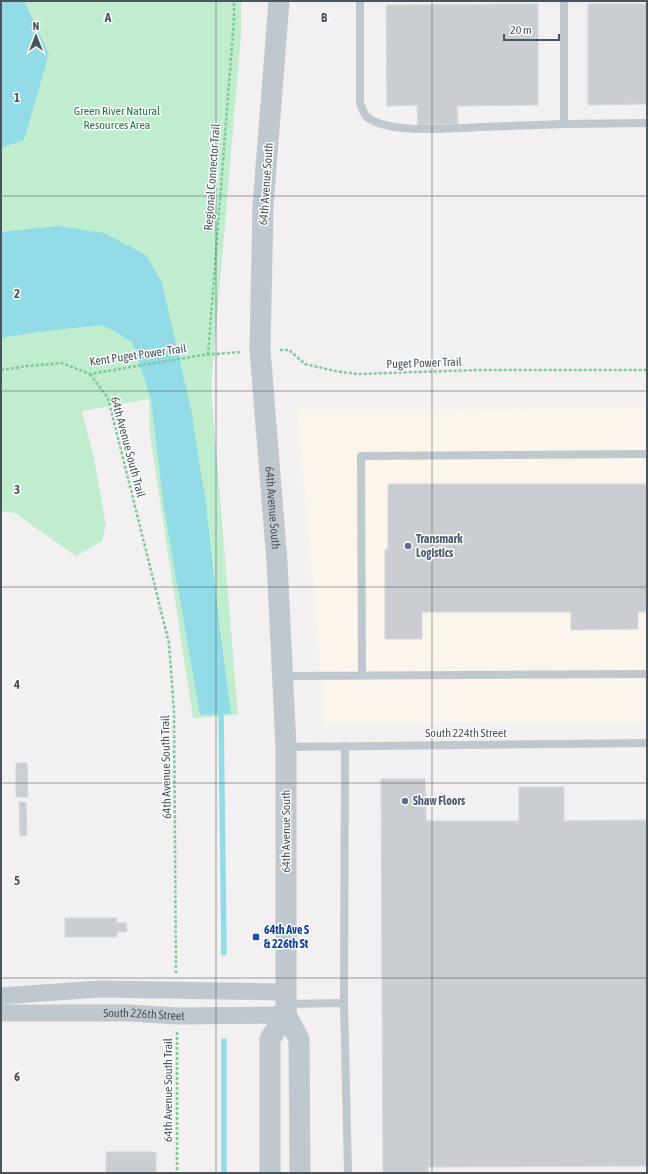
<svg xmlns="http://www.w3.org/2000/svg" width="648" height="1174" viewBox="0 0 648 1174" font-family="'Asap Condensed',sans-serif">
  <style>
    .commercial { fill: #fbf5eb }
    .green { fill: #c1edcf }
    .water { fill: #91dce7 }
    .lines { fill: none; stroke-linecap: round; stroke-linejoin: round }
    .stream { stroke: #91dce7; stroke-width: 5.5 }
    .building { fill: #caced2; stroke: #d4d7db }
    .path { stroke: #7bc99c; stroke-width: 2.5; stroke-dasharray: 3 2; stroke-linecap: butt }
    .service { stroke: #bfc8ce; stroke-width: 8 }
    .minor { stroke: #bfc8ce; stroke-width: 17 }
    .tertiary { stroke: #bfc8ce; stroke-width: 21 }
    .grid { fill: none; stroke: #49555c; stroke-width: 1; stroke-opacity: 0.55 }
    .service-dot { fill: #5c6f8a; stroke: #fff; stroke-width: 1.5 }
    .transit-dot { fill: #1a4fb4; stroke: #fff; stroke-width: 1.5 }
    .labels { text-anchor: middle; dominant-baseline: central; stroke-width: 3; stroke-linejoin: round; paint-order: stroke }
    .park-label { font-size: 12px; fill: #1d7a44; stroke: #fff }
    .street-label { font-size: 12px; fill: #49555c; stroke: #fff }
    .service-label { font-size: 12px; font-weight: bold; fill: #4e5e75; stroke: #fff; text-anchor: start }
    .transit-label { font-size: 12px; font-weight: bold; fill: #164399; stroke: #fff; text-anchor: start }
    .grid-label { font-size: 13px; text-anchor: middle; font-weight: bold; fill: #49555c; stroke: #fff; stroke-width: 3; stroke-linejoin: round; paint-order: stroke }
  </style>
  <rect width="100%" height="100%" fill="#f2f0f0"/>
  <polygon class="commercial" points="647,408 647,722 323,722 324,707 297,409"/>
  <polygon class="green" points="1,1 241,1 241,35 211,388 238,715 193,718 150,435 149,399 82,411 93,454 106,525 102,541 76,556 15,513 1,511"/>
  <g class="water">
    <polygon points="1,1 24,1 49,54 24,140 1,148"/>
    <polygon points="59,226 104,233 146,255 162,283 191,409 206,504 220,630 231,714 200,715 164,508 151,399 132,342 103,325 38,332 1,338 1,232"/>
  </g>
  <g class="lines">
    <g class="stream">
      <polyline points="221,714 224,953"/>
      <polyline points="224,1041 224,1173"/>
    </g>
  </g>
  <g class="building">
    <polygon points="538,4 538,105 457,106 458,124 418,125 417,105 387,106 386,5"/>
    <polygon points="588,4 647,4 647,104 588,105"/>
    <polygon points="388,484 647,484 647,612 638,612 638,629 571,630 571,612 422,612 422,639 385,639 385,550 388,549"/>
    <polygon points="16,763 27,763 28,797 16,797"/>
    <polygon points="381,779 425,779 426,821 519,821 519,787 564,787 564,821 647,820 647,1166 428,1167 428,1173 383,1173"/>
    <polygon points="19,802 26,802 27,835 20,836"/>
    <rect x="65" y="918" width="52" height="19"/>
    <polygon points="117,923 126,923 127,932 117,932"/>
    <rect x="106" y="1152" width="50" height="21"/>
  </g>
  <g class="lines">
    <g class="path">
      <polyline points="280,350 289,350 305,364 335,371 358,374 476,370 647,370"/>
      <polyline points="208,355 234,19 234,1"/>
      <polyline points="1,370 27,366 62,363 90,374 203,355 241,352"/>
      <polyline points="90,374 108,398 169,643 174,712 176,973"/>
      <polyline points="177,1032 177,1173"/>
    </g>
    <g class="service">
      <path d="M360,1V103C362,108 363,113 367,117C390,135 454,128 482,127C509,126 537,125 564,124"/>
      <polyline points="564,1 564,124 647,123"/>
      <polyline points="362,675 361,456 647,454"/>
      <polyline points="284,676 647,674"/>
      <polyline points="345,746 344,1003 348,1173"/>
      <polyline points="287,747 647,743"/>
      <polyline points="286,1004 344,1003"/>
    </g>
    <g class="minor">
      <polyline points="1,996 99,989 285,992"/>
      <path id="s1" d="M1,1013H129L177,1016L286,1015"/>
    </g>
    <g class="tertiary">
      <path id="s2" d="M279,1L263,206L260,350L277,562L286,747V1015L299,1039L300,1173"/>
      <polyline points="270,1173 270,1039 286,1015"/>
    </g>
  </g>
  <path class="grid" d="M216,1V1173M432,1V1173M1,196H647M1,391H647M1,587H647M1,783H647M1,978H647"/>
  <g class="service-dot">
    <circle cx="408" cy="546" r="4"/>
    <circle cx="405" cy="801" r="4"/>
  </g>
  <rect class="transit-dot" x="252" y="933" width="8" height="8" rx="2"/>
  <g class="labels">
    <g class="park-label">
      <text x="117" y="111">Green River Natural<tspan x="117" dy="14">Resources Area</tspan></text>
    </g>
    <g class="street-label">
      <text transform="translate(212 177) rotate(-86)">Regional Connector Trail</text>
      <text transform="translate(266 184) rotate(-86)">64th Avenue South</text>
      <text transform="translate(138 355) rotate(-8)">Kent Puget Power Trail</text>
      <text transform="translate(424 363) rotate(-2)">Puget Power Trail</text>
      <text transform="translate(128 447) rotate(75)">64th Avenue South Trail</text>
      <text stroke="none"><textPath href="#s2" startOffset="508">64th Avenue South</textPath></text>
      <text x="466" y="733">South 224th Street</text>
      <text transform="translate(166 767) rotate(-91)">64th Avenue South Trail</text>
      <text transform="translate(286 831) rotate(-90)">64th Avenue South</text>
      <text stroke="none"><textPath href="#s1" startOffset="143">South 226th Street</textPath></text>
      <text transform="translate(168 1090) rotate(-90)">64th Avenue South Trail</text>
    </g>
    <g class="service-label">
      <text x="416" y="539">Transmark<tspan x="416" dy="14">Logistics</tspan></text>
      <text x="413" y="801">Shaw Floors</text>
    </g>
    <g class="transit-label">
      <text x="264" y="930">64th Ave S<tspan x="264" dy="14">&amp; 226th St</tspan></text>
    </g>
  </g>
  <g class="grid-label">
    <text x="108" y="22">A</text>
    <text x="324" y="22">B</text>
    <text x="17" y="102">1</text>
    <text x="17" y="298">2</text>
    <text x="17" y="494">3</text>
    <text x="17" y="689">4</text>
    <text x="17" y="885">5</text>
    <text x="17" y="1081">6</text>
  </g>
  <rect width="648" height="1174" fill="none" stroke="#49555c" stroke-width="4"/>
  <g transform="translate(36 36)" stroke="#ffffff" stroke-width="3" paint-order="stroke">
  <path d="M0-3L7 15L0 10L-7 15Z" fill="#49555c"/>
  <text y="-6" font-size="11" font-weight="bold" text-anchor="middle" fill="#49555c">N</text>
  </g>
  <path d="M504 34v6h55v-6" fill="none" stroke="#49555c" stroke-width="2"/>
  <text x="510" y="34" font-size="12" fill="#49555c" stroke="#ffffff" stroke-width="3" paint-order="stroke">20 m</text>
</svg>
